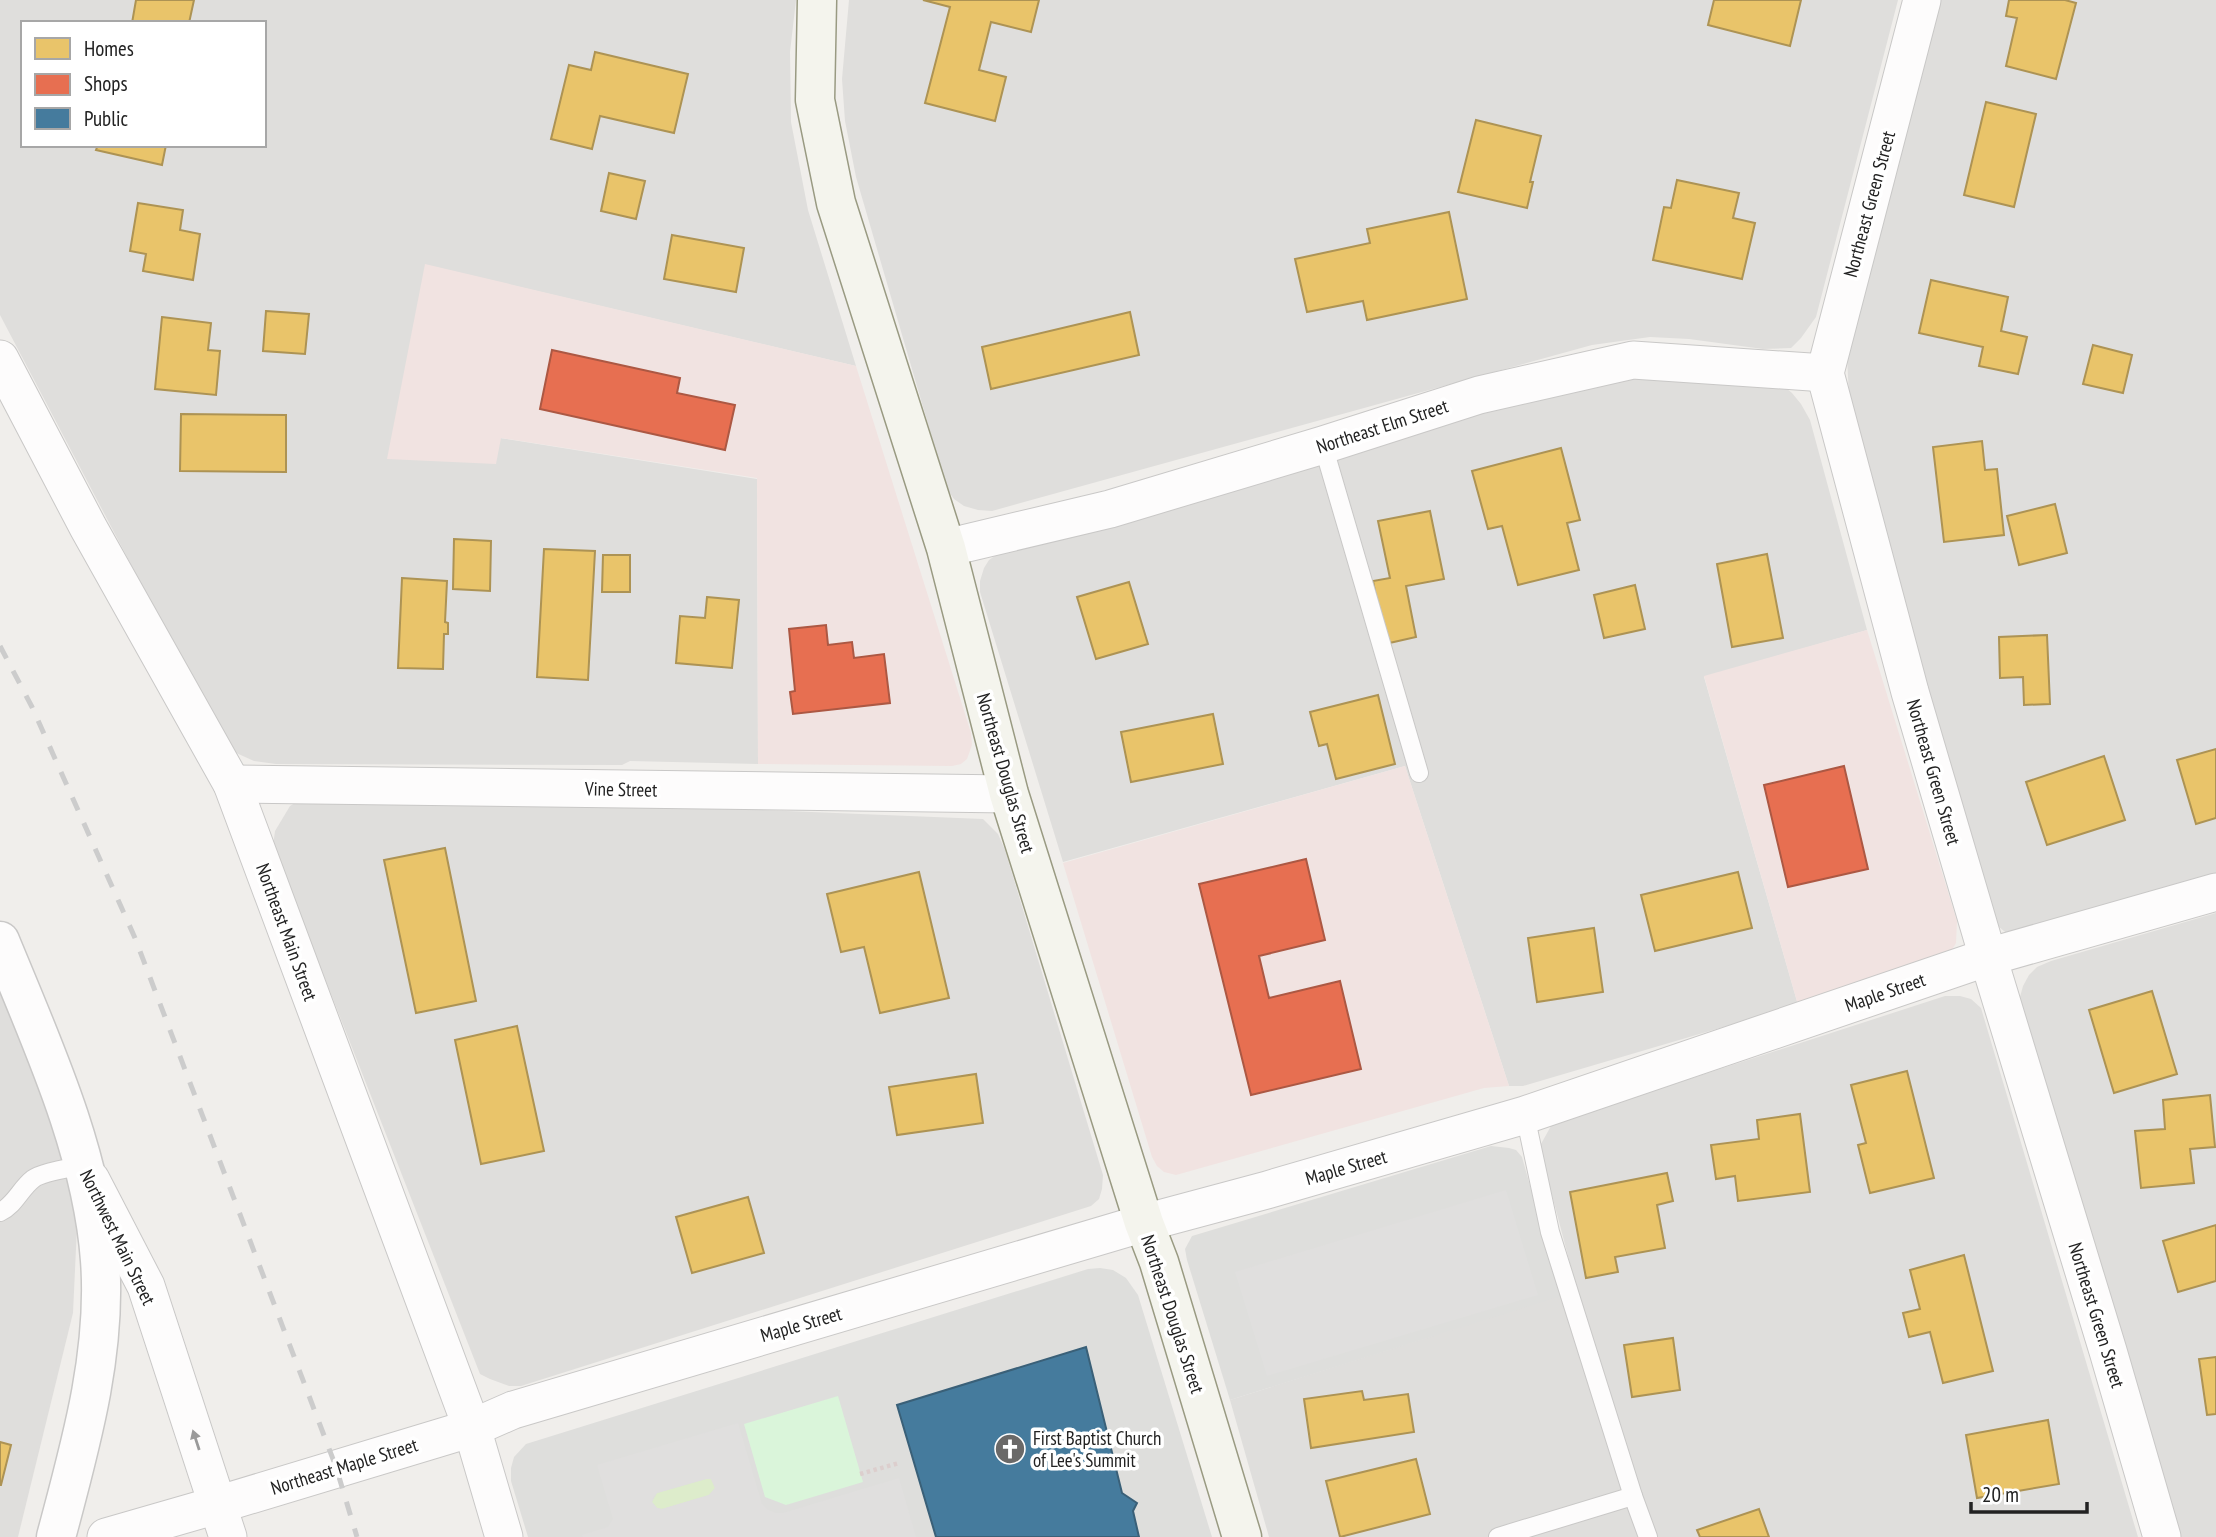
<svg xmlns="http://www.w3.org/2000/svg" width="2216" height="1537" viewBox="0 0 2216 1537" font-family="'PT Sans Narrow',sans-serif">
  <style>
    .residential { fill: #dfdedc; fill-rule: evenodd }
    .commercial { fill: #f1e3e1 }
    .religious { fill: #dededc }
    .grass { fill: #ddeccb }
    .park { fill: #daf5da }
    .parking { fill: #e0dfde; fill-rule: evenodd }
    .homes { fill: #e9c46a; stroke: #ad9354; stroke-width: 2 }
    .shops { fill: #e76f51; stroke: #ac5843; stroke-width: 2 }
    .public { fill: #457b9d; stroke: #3a6078; stroke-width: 2 }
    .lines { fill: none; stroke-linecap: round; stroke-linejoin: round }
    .service-casing { stroke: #c9c8c7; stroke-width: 20 }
    .minor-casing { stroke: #c9c8c7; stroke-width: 39 }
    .tertiary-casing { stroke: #c9c8c7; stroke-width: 41 }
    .secondary-casing { stroke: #999a82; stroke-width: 41 }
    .path { stroke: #dccecd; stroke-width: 4.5; stroke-dasharray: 3.5 3.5; stroke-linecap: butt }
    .service { stroke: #fdfcfc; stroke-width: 18 }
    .minor { stroke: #fdfcfc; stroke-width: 37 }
    .tertiary { stroke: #fdfcfc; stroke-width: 38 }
    .secondary { stroke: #f4f4ed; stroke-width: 38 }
    .rail { stroke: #ccc; stroke-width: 5; stroke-dasharray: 14 14; stroke-linecap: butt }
    .oneway { fill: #9a9a9a }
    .labels { text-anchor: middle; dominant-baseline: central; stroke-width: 7; stroke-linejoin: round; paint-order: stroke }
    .street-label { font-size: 19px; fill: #222; stroke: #fff }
    .poi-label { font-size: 19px; fill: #222; stroke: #fff; text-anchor: start }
  </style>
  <rect width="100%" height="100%" fill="#f0eeeb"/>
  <g class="residential">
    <path d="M0,0H796L790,52L791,122L808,210L856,366L426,265L495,464L500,438L757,479L758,764L630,761L622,765L276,764L254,761L234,752L220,734L0,315ZM23,23H264V145H23Z"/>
    <polygon points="849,0 1898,0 1816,317 1801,338 1791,348 1763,349 1689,339 1650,337 1592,345 992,511 978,510 964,506 954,499 947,489 856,177 845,121 842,79"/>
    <polygon points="1937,0 2216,0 2216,880 2009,935 1999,927 1993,918 1852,431 1849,397 1847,356"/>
    <polygon points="1653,372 1780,383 1792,393 1801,404 1810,420 1867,630 1704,677 1798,1005 1523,1086 1509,1086 1405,766 1063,862 980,592 980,581 984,568 989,560 1002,551 1595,380"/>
    <polygon points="321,792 983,819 998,834 1005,850 1103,1175 1102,1189 1099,1199 1091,1206 521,1386 509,1386 490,1379 480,1374 273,846 275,831 290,806 303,798"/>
    <polygon points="2216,913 2216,1537 2178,1537 2021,1016 2020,997 2023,986 2029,975 2037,967 2051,961"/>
    <polygon points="0,974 48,1082 77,1227 73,1313 18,1537 0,1537"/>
    <polygon points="1945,996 1960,996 1971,999 1981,1008 2138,1537 1269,1537 1230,1400 1577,1290 1542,1157 1541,1144 1551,1126 1560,1121"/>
  </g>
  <g class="commercial">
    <polygon points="425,264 856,366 971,733 972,745 967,759 961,764 952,766 758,764 757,478 501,438 496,464 387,459"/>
    <polygon points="1867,630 1957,921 1956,943 1952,950 1798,1005 1704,676"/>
    <polygon points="1405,766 1509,1086 1484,1088 1176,1175 1164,1172 1157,1166 1152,1157 1063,863"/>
  </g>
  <g class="religious">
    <polygon points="1491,1146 1509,1148 1516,1150 1522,1157 1561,1296 1230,1400 1187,1260 1185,1249 1192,1236"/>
    <polygon points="1100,1268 1113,1270 1126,1278 1138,1295 1212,1537 528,1537 511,1481 511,1468 514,1457 526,1444 1088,1269"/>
  </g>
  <polygon class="grass" points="706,1479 711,1479 715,1488 709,1495 662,1509 657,1508 652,1502 657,1493"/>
  <polygon class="park" points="838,1396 863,1482 786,1505 765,1497 744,1424"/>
  <g class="parking">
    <polygon points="1506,1190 1538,1295 1267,1376 1235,1272"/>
    <path d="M738,1423L762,1504L768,1510L776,1513H783L899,1478L916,1537H583L582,1535L608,1527L613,1519L597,1465ZM706,1479H711L715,1488L709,1495L662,1509L657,1508L652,1502L653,1497L657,1493Z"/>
  </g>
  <g class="homes">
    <polygon points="136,0 194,0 189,23 132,23"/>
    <polygon points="923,0 1039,0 1031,32 991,22 979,70 1006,77 995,121 925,103 950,7"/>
    <polygon points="1714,0 1801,0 1790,46 1708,25"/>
    <polygon points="2009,0 2065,0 2076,3 2056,79 2006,66 2017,18 2006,16"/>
    <polygon points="595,52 688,74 674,133 600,116 592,149 551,139 569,65 591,70"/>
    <polygon points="1986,102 2036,114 2014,207 1964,195"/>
    <polygon points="1476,120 1541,136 1530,182 1533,182 1527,208 1458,192"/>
    <polygon points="98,145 166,145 162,165 96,150"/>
    <polygon points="609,173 645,181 636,219 601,211"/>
    <polygon points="1677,180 1739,193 1733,218 1755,223 1742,279 1653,260 1664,207 1671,208"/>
    <polygon points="138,203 183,210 180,230 200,234 193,280 143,271 146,254 130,251"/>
    <polygon points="1449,212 1467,299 1367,320 1363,301 1307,312 1295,259 1370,243 1367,229"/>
    <polygon points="672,235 744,248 736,292 664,279"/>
    <polygon points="1931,280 2008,297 2001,331 2027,337 2018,374 1979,366 1983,347 1919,333"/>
    <polygon points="266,311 309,314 305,354 263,351"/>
    <polygon points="1130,312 1139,355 991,389 982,347"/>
    <polygon points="162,317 211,323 208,350 220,351 216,395 155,389"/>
    <polygon points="2093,345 2132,355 2123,393 2083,384"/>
    <polygon points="181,414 286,415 286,472 180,471"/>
    <polygon points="1982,441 1985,470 1997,469 2004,535 1944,542 1933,447"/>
    <polygon points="1561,448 1580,520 1567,523 1579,570 1518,585 1502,526 1488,529 1472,471"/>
    <polygon points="2055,504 2067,553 2019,565 2007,516"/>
    <polygon points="1430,511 1444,579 1406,586 1416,637 1385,644 1373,581 1390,578 1378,521"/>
    <polygon points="454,539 491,541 490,591 453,589"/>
    <polygon points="544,549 595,551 588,680 537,677"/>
    <polygon points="1767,554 1783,638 1732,647 1717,564"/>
    <polygon points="603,555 630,555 630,592 602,592"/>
    <polygon points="402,578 447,581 445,622 448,623 448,634 444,634 443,669 398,668"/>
    <polygon points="1129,582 1148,644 1096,659 1077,597"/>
    <polygon points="1635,585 1645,629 1604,638 1594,595"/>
    <polygon points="707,597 739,600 732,668 676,663 680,616 705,618"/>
    <polygon points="2047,635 2050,704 2024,705 2023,677 2000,678 1999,637"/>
    <polygon points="1378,695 1395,764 1336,779 1327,744 1319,746 1310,712"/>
    <polygon points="1213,714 1223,764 1131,782 1121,732"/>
    <polygon points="2216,749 2216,818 2196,824 2177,760"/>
    <polygon points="2104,756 2125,820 2047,845 2026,782"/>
    <polygon points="445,848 476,1001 416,1013 384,860"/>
    <polygon points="919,872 949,998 880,1013 864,947 841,952 827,894"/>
    <polygon points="1738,872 1752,928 1655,951 1641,895"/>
    <polygon points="1594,928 1603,992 1537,1002 1528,938"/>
    <polygon points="2152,991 2177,1074 2114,1093 2089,1010"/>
    <polygon points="517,1026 544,1151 481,1164 455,1040"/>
    <polygon points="1907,1071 1934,1178 1870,1193 1858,1145 1866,1143 1851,1085"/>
    <polygon points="976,1074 983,1123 897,1135 889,1087"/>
    <polygon points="2210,1095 2215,1147 2190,1149 2194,1183 2141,1188 2135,1131 2165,1129 2163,1100"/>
    <polygon points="1800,1114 1810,1192 1738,1201 1735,1176 1716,1179 1711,1145 1759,1139 1757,1120"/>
    <polygon points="1667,1173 1673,1201 1657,1205 1665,1248 1615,1257 1618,1272 1586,1278 1570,1192"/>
    <polygon points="748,1197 764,1253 692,1273 676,1217"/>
    <polygon points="2216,1225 2216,1281 2178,1292 2163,1241"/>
    <polygon points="1964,1255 1993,1371 1943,1383 1930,1332 1909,1337 1903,1313 1920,1309 1910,1270"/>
    <polygon points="1673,1338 1680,1390 1632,1397 1624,1345"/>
    <polygon points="2216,1357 2216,1414 2207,1415 2199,1359"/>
    <polygon points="1362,1391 1364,1400 1408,1394 1414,1432 1311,1448 1304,1399"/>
    <polygon points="2048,1420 2059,1484 1977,1498 1966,1435"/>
    <polygon points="0,1442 11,1445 1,1485 0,1485"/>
    <polygon points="1416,1459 1430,1514 1340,1537 1326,1481"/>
    <polygon points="1759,1509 1769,1537 1700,1537 1697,1530"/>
  </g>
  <g class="shops">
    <polygon points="552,350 680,378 677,393 735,405 725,450 540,409"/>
    <polygon points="826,625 828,645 852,642 854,658 884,654 890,703 793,714 790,692 795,691 789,629"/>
    <polygon points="1844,766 1868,869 1788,887 1764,785"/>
    <polygon points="1306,859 1325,940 1259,956 1269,998 1340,981 1361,1069 1251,1095 1199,884"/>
  </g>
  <polygon class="public" points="1086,1347 1122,1493 1137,1503 1133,1511 1139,1537 936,1537 897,1405"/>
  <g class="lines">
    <g class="service-casing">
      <g id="service">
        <polyline points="1323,445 1419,773"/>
        <polyline points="1525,1115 1550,1232 1633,1496 1648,1537"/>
        <path d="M0,1212C15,1205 20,1189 33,1179C42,1172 71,1168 83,1165"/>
        <polyline points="1498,1537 1633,1496"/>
      </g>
    </g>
    <g class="minor-casing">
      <g id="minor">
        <polyline points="1922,0 1825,373 1910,692 1988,957 2108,1351 2162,1537"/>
        <polyline points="0,359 88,527 232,784 472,1428 504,1537"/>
        <polyline points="946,548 1110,509 1323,445 1479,395 1633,360 1825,373"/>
        <polyline points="232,784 1009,794"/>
        <polyline points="91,1180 146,1286 228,1537"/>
        <polyline points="106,1537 217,1505 472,1428 513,1410 1144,1223 1267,1190 1525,1115 1988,957 2216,892"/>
      </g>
    </g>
    <g class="tertiary-casing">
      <path id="tertiary" d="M0,941C41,1041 92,1151 100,1260C107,1354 80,1447 56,1537"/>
    </g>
    <g class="secondary-casing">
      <polyline id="secondary" points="817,0 815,100 836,203 946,548 1009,794 1144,1223 1159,1262 1242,1537"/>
    </g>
    <polyline class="path" points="860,1474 899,1463"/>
    <use href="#service" class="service"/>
    <use href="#minor" class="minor"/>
    <use href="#tertiary" class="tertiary"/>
    <use href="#secondary" class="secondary"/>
    <polyline class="rail" points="0,646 32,707 135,938 336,1467 357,1537"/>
  </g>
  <defs><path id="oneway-solid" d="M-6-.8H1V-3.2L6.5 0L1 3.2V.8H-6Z" transform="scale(1.75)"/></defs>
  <use class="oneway" href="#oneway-solid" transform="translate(196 1440) rotate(-108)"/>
  <defs>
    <g id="church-disc" transform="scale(1.575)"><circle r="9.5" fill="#6a6968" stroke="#fff"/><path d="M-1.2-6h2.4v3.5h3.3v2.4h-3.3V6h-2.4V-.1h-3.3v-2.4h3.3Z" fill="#fff"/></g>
  </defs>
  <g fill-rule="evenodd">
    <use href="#church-disc" x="1010" y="1449"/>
  </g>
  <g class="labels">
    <g class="street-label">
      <text transform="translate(1869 204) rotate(-75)">Northeast Green Street</text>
      <text transform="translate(1382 426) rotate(-18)">Northeast Elm Street</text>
      <text transform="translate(1934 772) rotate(74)">Northeast Green Street</text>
      <text transform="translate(1006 773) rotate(74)">Northeast Douglas Street</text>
      <text transform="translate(621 789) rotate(1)">Vine Street</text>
      <text transform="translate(287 932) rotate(70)">Northeast Main Street</text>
      <text transform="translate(1885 992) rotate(-19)">Maple Street</text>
      <text transform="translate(1346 1167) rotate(-16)">Maple Street</text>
      <text transform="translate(118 1237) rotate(64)">Northwest Main Street</text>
      <text transform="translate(1173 1314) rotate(72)">Northeast Douglas Street</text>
      <text transform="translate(2097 1315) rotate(73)">Northeast Green Street</text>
      <text transform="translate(801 1324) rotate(-16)">Maple Street</text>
      <text transform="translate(344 1466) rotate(-17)">Northeast Maple Street</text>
    </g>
    <g class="poi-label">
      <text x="1033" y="1438">First Baptist Church<tspan x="1033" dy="22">of Lee's Summit</tspan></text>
    </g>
  </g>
  <rect x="21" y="21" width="245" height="126" fill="#ffffff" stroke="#a7a7a7" stroke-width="2"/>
  <rect x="35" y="38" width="35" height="21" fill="#e9c46a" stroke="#a7a7a7" stroke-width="2"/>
  <text x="84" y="56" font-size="21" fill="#222222">Homes</text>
  <rect x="35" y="74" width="35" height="21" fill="#e76f51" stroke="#a7a7a7" stroke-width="2"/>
  <text x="84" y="91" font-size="21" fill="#222222">Shops</text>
  <rect x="35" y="108" width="35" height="21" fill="#457b9d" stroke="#a7a7a7" stroke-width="2"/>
  <text x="84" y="126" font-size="21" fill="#222222">Public</text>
  <path d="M1971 1502v10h116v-10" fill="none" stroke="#222222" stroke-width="3.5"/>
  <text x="1982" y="1502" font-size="21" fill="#222222" stroke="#ffffff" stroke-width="5" paint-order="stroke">20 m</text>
</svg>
